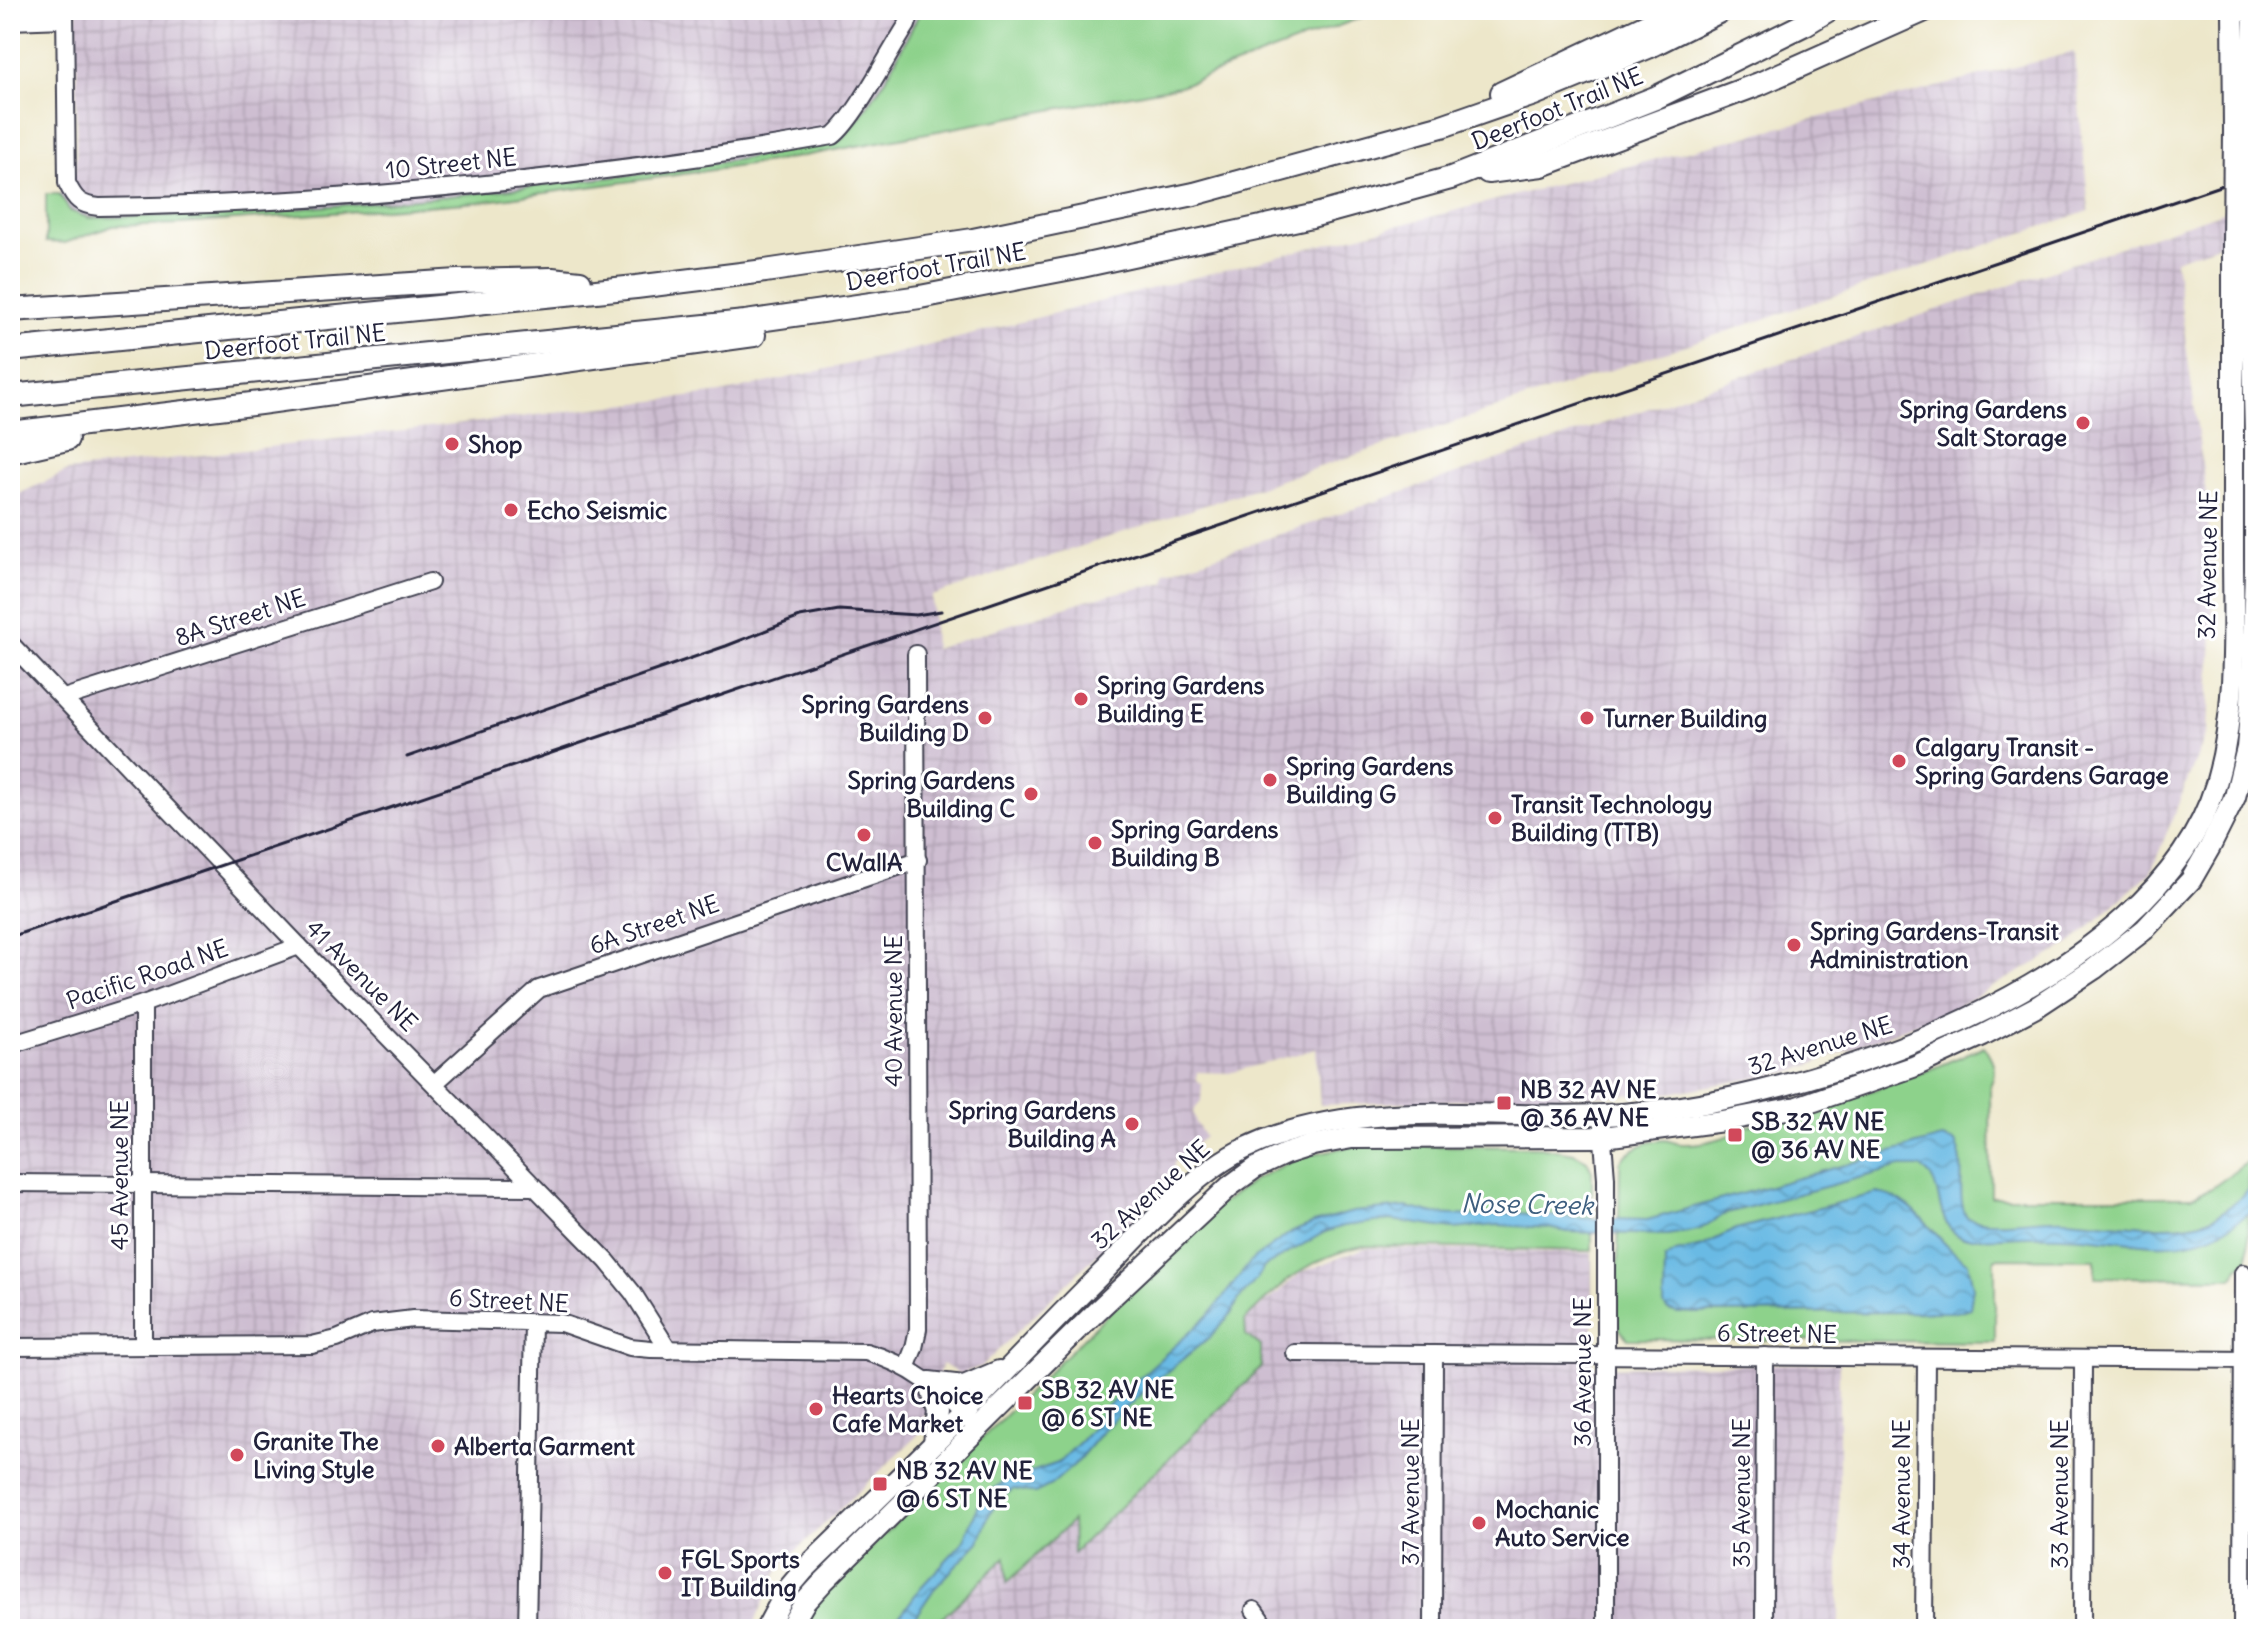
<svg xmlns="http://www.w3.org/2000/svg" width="2268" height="1639" viewBox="0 0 2268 1639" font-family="Delius,sans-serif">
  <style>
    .industrial { fill: url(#industrial-grid) }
    .green { fill: #8dd28b; stroke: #587a63; stroke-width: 2 }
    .water { fill: url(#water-waves); stroke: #466e90; stroke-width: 2 }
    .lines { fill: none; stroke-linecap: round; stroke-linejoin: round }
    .minor-casing { stroke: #404050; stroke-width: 20 }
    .major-casing { stroke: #404050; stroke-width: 24 }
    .highway-casing { stroke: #404050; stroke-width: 26 }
    .minor { stroke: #fff; stroke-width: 16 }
    .major { stroke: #fff; stroke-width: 20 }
    .highway { stroke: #fff; stroke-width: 22 }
    .rail { stroke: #22223b; stroke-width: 3 }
    .major-bridge-casing { stroke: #404050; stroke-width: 24; stroke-linecap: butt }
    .major-bridge { stroke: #fff; stroke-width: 20 }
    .poi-dot { fill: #d1495b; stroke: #fff; stroke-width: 3 }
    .labels { text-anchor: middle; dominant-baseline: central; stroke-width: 6; stroke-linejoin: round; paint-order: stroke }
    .street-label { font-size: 24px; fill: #22223b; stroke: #fff }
    .poi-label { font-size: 24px; font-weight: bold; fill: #22223b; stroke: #fff; text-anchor: start }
    .water-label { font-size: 26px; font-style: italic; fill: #3e5f7f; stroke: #fff }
  </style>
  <defs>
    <pattern id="industrial-grid" width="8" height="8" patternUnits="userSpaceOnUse" patternTransform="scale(2)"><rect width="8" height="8" fill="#cebed1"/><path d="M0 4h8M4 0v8" fill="none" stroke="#b1a3b4"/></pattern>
    <pattern id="water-waves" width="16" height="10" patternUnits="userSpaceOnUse" patternTransform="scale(2)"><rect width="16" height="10" fill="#69bae4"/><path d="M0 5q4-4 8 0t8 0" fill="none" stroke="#5697ba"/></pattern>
  </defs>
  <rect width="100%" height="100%" fill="#fff"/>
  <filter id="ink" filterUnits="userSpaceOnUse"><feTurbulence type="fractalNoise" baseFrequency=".0125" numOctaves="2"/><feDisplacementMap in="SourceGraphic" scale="16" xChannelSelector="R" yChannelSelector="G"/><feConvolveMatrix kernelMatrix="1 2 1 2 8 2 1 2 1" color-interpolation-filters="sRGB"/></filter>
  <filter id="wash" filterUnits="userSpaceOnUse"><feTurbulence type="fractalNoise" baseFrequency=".006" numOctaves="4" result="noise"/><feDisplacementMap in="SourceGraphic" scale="32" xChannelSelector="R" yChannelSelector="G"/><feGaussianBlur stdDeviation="1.8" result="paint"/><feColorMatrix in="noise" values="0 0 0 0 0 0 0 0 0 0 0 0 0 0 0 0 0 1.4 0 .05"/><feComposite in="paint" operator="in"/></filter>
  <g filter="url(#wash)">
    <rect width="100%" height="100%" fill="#ede7ca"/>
    <g class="industrial">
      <polygon points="77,10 921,10 886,79 860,117 840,141 828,144 677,170 564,184 335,206 140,219 79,216 70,211 59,194 76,171"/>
      <polygon points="2074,52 2089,211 932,596 934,649 1086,600 1165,582 1166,573 2258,200 2258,231 2175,260 2207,502 2213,608 2208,730 2151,872 2070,944 1951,1010 1795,1071 1670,1093 1320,1105 1316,1049 1229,1073 1197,1072 1196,1079 1202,1084 1201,1102 1193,1111 1196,1123 1205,1137 1175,1160 1171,1177 1159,1194 981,1367 960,1374 942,1364 918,1435 780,1566 752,1629 10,1629 10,498 68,471 721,393 915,349"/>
      <polygon points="1365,1248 1592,1253 1592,1367 1839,1363 1839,1629 930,1629 1006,1557 1012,1580 1073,1520 1073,1552 1245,1335 1245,1320 1302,1272"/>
    </g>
    <g class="green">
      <polygon points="921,10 1381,10 1180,86 771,162 479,202 181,224 113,226 65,243 46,242 46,194 59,194 70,211 89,218 236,214 440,197 677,170 828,144 840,141 860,117 886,79"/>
      <path d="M1984,1046C1993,1060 1998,1069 1990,1086L1991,1197H2191L2212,1188L2249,1161L2248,1261L2238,1267L2233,1278L2095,1277V1259L1995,1258V1342L1628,1339L1620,1330L1617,1315L1620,1162C1631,1148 1646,1141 1664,1140C1670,1140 1675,1144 1682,1144C1703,1145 1731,1137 1748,1126C1830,1105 1908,1082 1984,1046Z"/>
      <path d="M1357,1145L1540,1147L1574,1153L1587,1160L1592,1171V1251L1363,1246C1310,1257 1282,1283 1245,1320L1246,1335L1261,1346V1368L1073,1553L1072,1521L1007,1583L1006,1557L930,1629H800L823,1595L1212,1211L1255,1179L1302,1156Z"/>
      <polygon points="2258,1367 2258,1541 2253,1544 2253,1374"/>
    </g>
    <g class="water">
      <path d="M1942,1138L1955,1142C1969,1168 1954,1194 1967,1218C1999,1228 2033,1217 2066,1219C2105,1221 2179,1235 2214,1217C2230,1209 2244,1193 2258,1182V1206C2186,1267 2142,1237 2061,1236C2028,1235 1995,1238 1963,1238C1939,1228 1942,1202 1934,1182C1932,1176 1926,1172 1921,1167H1900L1727,1213L1698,1230L1667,1235L1567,1232L1550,1228L1498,1225L1453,1229L1391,1220L1344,1226L1325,1232L1264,1267L1257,1279L1239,1299L1231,1314L1211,1336L1148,1387L1104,1429L1076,1463L1051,1485L1035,1493L1014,1489L1000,1498L989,1515L979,1542L934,1589L907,1629H885L902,1613L921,1587L963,1542L980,1502L990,1491L1005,1481L1058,1463L1082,1440L1099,1420L1101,1412L1208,1316L1253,1259L1290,1233L1314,1223L1353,1212L1407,1207L1435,1214L1474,1216L1518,1213L1577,1218L1647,1220Z"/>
      <path d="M1877,1193C1918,1198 1934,1242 1968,1263L1973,1287L1970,1308L1956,1312L1678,1313L1667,1310L1664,1305L1665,1259L1676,1252L1702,1246L1736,1229Z"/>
    </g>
  </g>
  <g filter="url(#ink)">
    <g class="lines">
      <g class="minor-casing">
        <g id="minor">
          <path d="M65,10L67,183C75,200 80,205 99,207C346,204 589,178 833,136C855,119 890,51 907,25L912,10"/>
          <polyline points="10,21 65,19"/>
          <polyline points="10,643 299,946 607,1261 633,1293 669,1350"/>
          <polyline points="64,698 430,582"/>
          <polyline points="10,1045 143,1004 299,946"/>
          <polyline points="435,1083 539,989 918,860"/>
          <polyline points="1601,1115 1606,1178 1606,1629"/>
          <polyline points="10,1183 533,1187"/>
          <polyline points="143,1346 143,1004"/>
          <path d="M10,1347L312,1345L337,1339L372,1324L413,1319L561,1323L630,1347L651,1349L866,1352C910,1364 941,1390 972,1423"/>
          <polyline points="1295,1353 2258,1360"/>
          <polyline points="907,1366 914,1348 918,1329 916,654"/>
          <polyline points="1254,1610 1261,1620 1261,1629"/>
          <polyline points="527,1629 533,1323"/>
          <polyline points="1433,1629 1434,1354"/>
          <polyline points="1764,1629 1765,1356"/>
          <polyline points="1924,1629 1926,1358"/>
          <polyline points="2082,1629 2083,1359"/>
          <polyline points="2242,1629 2243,1273"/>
        </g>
      </g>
      <g class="major-casing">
        <g id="major">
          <polyline points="2233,10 2234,130"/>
          <polyline points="2250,124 2254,10"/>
          <polyline points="934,1442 938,1412 929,1382 964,1386 999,1371"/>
          <path d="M766,1629L787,1590L804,1570C858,1517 913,1465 966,1412C1011,1367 1054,1320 1100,1275C1141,1234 1192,1174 1244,1149C1360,1093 1498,1123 1622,1114C1810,1100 2156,984 2216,784C2238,708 2233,626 2233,548C2233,446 2233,345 2233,243"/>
          <polyline points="789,1629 805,1602 824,1581 1098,1310 1230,1186 1255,1168 1285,1154 1313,1145 1352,1138 1604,1137 1723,1121 1797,1107 1913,1067 1983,1035 2038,1006 2094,969 2144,930 2191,880 2210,847 2235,797 2247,748 2251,703 2255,570 2255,433 2250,238"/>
        </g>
      </g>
      <g class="highway-casing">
        <g id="highway">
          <polyline points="1502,93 1678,10"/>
          <polyline points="1488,172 1542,165 1759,84 1925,10"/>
          <polyline points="10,310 458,281 552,279 580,282"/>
          <polyline points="10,350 636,287 765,271 973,240 1194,194 1442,126 1534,94 1648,47 1722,10"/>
          <polyline points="10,396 745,322 920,297 1077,267 1312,216 1451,178 1655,98 1805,24 1828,10"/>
          <polyline points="10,433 260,403 754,335"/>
          <polyline points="10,452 67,439"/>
        </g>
      </g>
      <use href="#minor" class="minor"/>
      <use href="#major" class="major"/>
      <use href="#highway" class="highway"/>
      <g class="rail">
        <polyline points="407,757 726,646 800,617 839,610 916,615 941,611"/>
        <polyline points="10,937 2258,173"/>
      </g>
      <g class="major-bridge-casing">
        <g id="major-bridge">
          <polyline points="2250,238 2250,124"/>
          <polyline points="2233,243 2234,130"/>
        </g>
      </g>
      <use href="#major-bridge" class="major-bridge"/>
    </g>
  </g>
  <g class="poi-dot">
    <circle cx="2083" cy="423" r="8"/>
    <circle cx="452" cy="444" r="8"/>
    <circle cx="511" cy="510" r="8"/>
    <circle cx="1081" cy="699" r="8"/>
    <circle cx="985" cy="718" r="8"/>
    <circle cx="1587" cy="718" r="8"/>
    <circle cx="1899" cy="761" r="8"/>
    <circle cx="1270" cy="780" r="8"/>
    <circle cx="1031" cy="794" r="8"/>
    <circle cx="1495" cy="818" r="8"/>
    <circle cx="864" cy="835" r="8"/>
    <circle cx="1095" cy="843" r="8"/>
    <circle cx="1794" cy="945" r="8"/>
    <rect x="1496" y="1095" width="16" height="16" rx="4"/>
    <circle cx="1132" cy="1124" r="8"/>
    <rect x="1727" y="1127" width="16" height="16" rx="4"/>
    <rect x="1017" y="1395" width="16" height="16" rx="4"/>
    <circle cx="816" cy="1409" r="8"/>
    <circle cx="438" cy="1446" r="8"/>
    <circle cx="237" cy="1455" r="8"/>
    <rect x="872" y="1476" width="16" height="16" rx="4"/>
    <circle cx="1479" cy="1523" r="8"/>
    <circle cx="665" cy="1573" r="8"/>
  </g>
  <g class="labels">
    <g class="street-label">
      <text transform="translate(1557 108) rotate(-22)">Deerfoot Trail NE</text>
      <text transform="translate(451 163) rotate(-6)">10 Street NE</text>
      <text transform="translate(936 266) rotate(-10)">Deerfoot Trail NE</text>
      <text transform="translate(295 341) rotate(-6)">Deerfoot Trail NE</text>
      <text transform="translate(2207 565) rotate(-89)">32 Avenue NE</text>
      <text transform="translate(240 617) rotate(-18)">8A Street NE</text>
      <text transform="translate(654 924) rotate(-19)">6A Street NE</text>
      <text transform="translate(147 974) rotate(-19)">Pacific Road NE</text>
      <text transform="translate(362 975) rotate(45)">41 Avenue NE</text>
      <text transform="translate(893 1011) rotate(-90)">40 Avenue NE</text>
      <text transform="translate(1820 1045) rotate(-17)">32 Avenue NE</text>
      <text transform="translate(119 1175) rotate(-90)">45 Avenue NE</text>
      <text transform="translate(1150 1194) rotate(-42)">32 Avenue NE</text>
      <text transform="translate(509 1300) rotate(3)">6 Street NE</text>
      <text transform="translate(1777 1333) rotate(1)">6 Street NE</text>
      <text transform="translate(1582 1372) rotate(-90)">36 Avenue NE</text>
      <text transform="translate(1410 1492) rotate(-90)">37 Avenue NE</text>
      <text transform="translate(1741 1493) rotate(-90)">35 Avenue NE</text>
      <text transform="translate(1901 1494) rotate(-90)">34 Avenue NE</text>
      <text transform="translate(2059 1494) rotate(-90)">33 Avenue NE</text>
    </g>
    <g class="poi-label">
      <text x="2067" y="409" text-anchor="end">Spring Gardens<tspan x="2067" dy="28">Salt Storage</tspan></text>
      <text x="468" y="444">Shop</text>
      <text x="527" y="510">Echo Seismic</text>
      <text x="1097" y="685">Spring Gardens<tspan x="1097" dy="28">Building E</tspan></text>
      <text x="969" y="704" text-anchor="end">Spring Gardens<tspan x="969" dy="28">Building D</tspan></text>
      <text x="1603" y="718">Turner Building</text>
      <text x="1915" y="747">Calgary Transit -<tspan x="1915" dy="28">Spring Gardens Garage</tspan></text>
      <text x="1286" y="766">Spring Gardens<tspan x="1286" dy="28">Building G</tspan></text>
      <text x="1015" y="780" text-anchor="end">Spring Gardens<tspan x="1015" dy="28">Building C</tspan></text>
      <text x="1511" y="804">Transit Technology<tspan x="1511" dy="28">Building (TTB)</tspan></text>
      <text x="1111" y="829">Spring Gardens<tspan x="1111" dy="28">Building B</tspan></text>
      <text x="864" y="862" text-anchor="middle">CWallA</text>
      <text x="1810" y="931">Spring Gardens-Transit<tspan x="1810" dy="28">Administration</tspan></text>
      <text x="1520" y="1089">NB 32 AV NE<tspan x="1520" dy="28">@ 36 AV NE</tspan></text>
      <text x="1116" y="1110" text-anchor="end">Spring Gardens<tspan x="1116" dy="28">Building A</tspan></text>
      <text x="1751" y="1121">SB 32 AV NE<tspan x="1751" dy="28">@ 36 AV NE</tspan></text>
      <text x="1041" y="1389">SB 32 AV NE<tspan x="1041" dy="28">@ 6 ST NE</tspan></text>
      <text x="832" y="1395">Hearts Choice<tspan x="832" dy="28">Cafe Market</tspan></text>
      <text x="253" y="1441">Granite The<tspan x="253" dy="28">Living Style</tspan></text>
      <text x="454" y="1446">Alberta Garment</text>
      <text x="896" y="1470">NB 32 AV NE<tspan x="896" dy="28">@ 6 ST NE</tspan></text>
      <text x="1495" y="1509">Mochanic<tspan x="1495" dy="28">Auto Service</tspan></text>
      <text x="681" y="1559">FGL Sports<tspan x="681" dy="28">IT Building</tspan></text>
    </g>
    <g class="water-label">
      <text transform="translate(1527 1204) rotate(1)">Nose Creek</text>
    </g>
  </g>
  <rect width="2268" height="1639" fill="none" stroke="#fff" stroke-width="40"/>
</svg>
